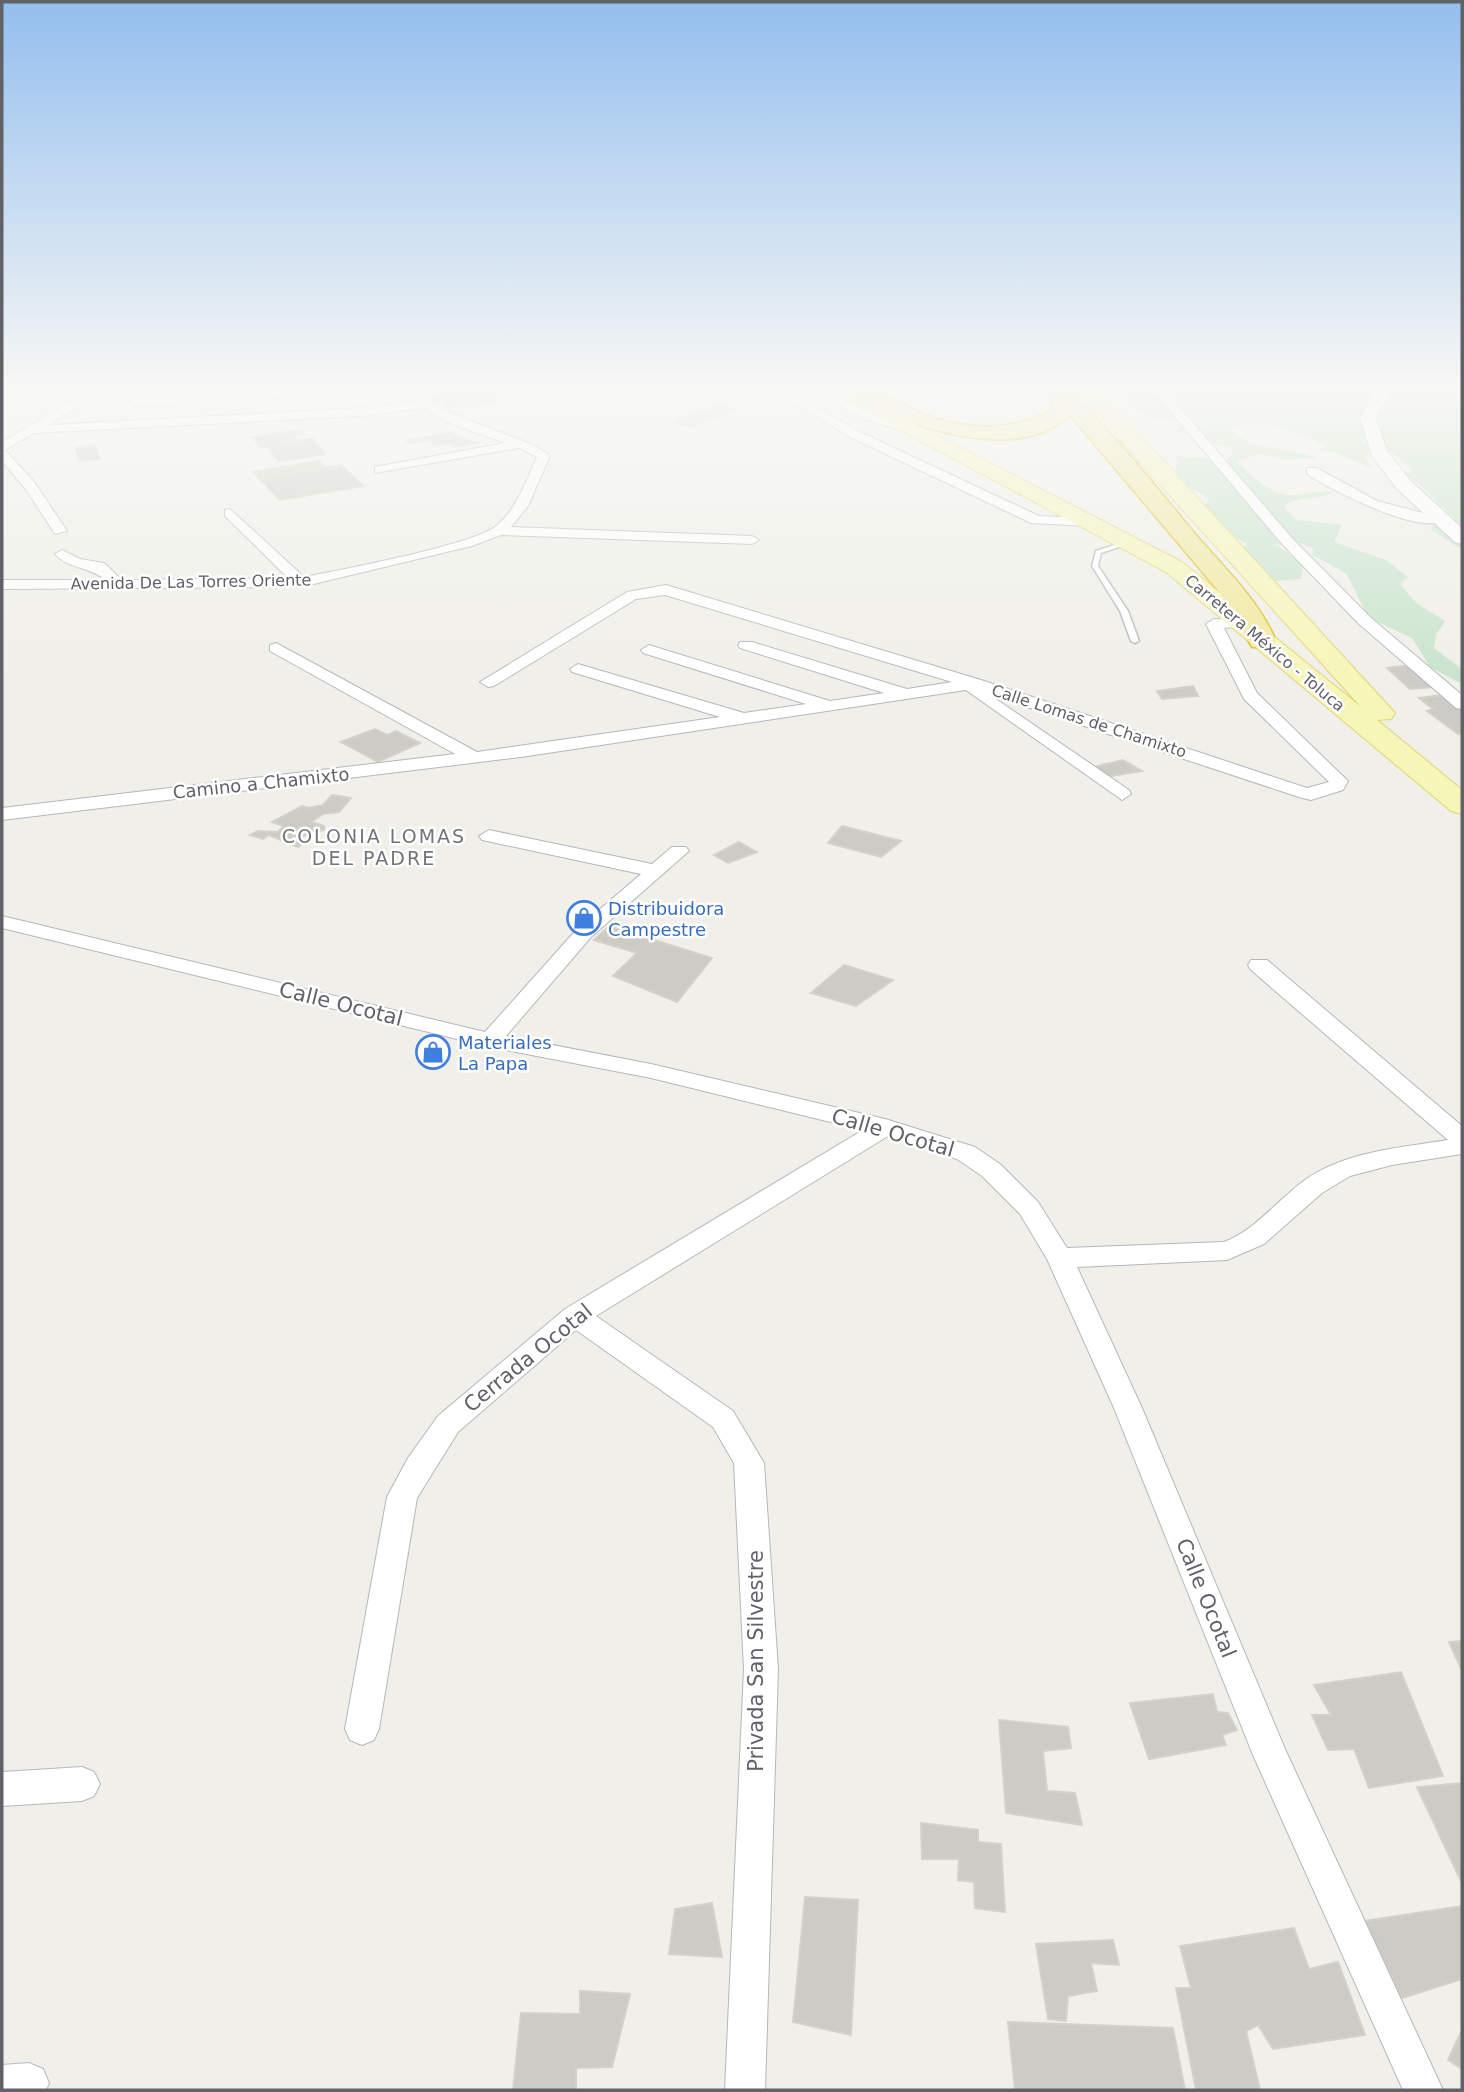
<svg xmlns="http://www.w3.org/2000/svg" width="1464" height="2092" viewBox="0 0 1464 2092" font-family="'DejaVu Sans',sans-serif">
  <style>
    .green { fill: #c9e4cd }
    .building { fill: #cccbc5; stroke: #d4d2c8; stroke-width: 2 }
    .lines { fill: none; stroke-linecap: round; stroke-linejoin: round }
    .lane-casing { stroke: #b6b7bb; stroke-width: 3 }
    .street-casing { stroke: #b6b7bb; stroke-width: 2 }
    .secondary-casing { stroke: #b7b9be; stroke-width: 2 }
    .primary-casing { stroke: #e2d470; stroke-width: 2 }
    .highway-casing { stroke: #dec01b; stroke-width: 3 }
    .lane { fill: #fff; fill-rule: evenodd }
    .street { fill: #fff; fill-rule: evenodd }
    .secondary { fill: #fff; fill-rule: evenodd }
    .primary { fill: #f6f6b8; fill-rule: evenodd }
    .highway { fill: #f1e99e; fill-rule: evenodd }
    .labels { text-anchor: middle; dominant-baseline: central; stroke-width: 5; stroke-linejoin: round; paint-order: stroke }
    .far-street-label { font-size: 16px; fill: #606267; stroke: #fff }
    .street-label { font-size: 18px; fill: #606267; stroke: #fff }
    .shop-label { font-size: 18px; fill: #366cbe; stroke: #fff; text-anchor: start }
    .neighbourhood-label { font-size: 19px; letter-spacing: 2px; fill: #717479; stroke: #fff }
    .near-street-label { font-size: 21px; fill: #606267; stroke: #fff }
  </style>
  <rect width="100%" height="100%" fill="#f0efe9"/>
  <path class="green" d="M1112,387H1462V550L1431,530L1432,525L1456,520L1417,482L1404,475L1413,470L1368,433L1362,442L1373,450L1364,458L1374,469L1334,452L1317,450L1328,447C1306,435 1251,411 1230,429C1252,453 1290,446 1318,458L1286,460L1260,454L1237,461C1253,476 1271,498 1299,495C1311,493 1320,491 1333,492C1316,501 1299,495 1284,506L1296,520L1342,525L1334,542L1386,560L1408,577L1400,584L1416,603L1445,621L1436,635L1434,648L1462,669V684L1430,667L1412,638L1369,618L1346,573L1312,555L1314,549L1297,542L1292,546L1275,544L1303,564L1301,579L1276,581L1242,563L1237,554L1247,544L1205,520L1203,511L1209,499L1181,482L1175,470L1178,463L1175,456L1227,459L1232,456L1233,447L1216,445L1204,436L1176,432L1181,422L1150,419L1127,401V394Z"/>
  <g class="building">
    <polygon points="439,387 495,387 496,403 445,408 444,402 427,403 425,397 441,396"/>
    <polygon points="718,405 735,410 691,427 674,422"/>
    <polygon points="300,430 305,435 293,436 298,442 262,448 252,437"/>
    <polygon points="452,432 456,436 410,443 407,441"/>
    <polygon points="459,437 475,443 454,447 450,443 435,445 432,442"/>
    <polygon points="312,438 325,454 279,461 266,445"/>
    <polygon points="95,445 99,459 79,461 76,448"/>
    <polygon points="320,461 325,467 259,478 253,472"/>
    <polygon points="341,465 363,486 280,500 259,478"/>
    <polygon points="1409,665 1434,687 1410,689 1387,668"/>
    <polygon points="1193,686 1198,696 1162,699 1157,691"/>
    <polygon points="1444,695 1462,708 1462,733 1458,734 1427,711 1433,709 1419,698"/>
    <polygon points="375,729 387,735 396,731 420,743 378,762 341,742"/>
    <polygon points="1123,760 1142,771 1105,777 1090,768"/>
    <polygon points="332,795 351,798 339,812 323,814 311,822 324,826 324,830 300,837 302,844 298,847 269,835 263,839 250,835 258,831 278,832 284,826 272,822 302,806 309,808 323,805"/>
    <polygon points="842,826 901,841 881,857 828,843"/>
    <polygon points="739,842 757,852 728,863 714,855"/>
    <polygon points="609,926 712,958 677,1002 613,976 637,953 594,940"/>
    <polygon points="844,965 893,980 856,1006 811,993"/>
    <polygon points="1462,1641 1462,1671 1449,1642"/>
    <polygon points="1401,1672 1443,1776 1369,1788 1354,1749 1328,1750 1312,1715 1331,1715 1314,1685"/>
    <polygon points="1213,1694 1217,1712 1228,1713 1237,1730 1222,1735 1226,1745 1149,1759 1130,1703"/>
    <polygon points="999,1720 1068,1727 1071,1748 1043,1751 1047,1791 1075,1793 1082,1825 1006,1813"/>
    <polygon points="1462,1783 1462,1883 1417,1787"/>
    <polygon points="921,1823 978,1830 978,1842 1001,1844 1005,1912 975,1908 974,1882 958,1880 959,1859 922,1859"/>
    <polygon points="805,1897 858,1900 851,2035 793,2022"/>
    <polygon points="712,1903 722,1957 669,1954 675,1909"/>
    <polygon points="1462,1906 1462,1979 1402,1998 1364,1921"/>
    <polygon points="1294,1928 1309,1969 1338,1962 1365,2035 1273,2049 1258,2025 1246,2031 1260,2090 1196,2090 1176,1988 1191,1988 1180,1946"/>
    <polygon points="1113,1940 1119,1965 1091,1963 1097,1991 1068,1996 1066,2021 1048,2019 1036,1944"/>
    <polygon points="580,1991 630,1994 612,2067 576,2068 576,2090 513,2090 521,2013 580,2014"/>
    <polygon points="1008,2022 1173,2028 1185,2090 1015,2090"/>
    <polygon points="1462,2030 1462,2069 1448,2060"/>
  </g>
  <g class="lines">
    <g class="lane-casing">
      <polygon id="lane" points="1129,540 1132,542 1131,543 1101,553 1098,566 1128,611 1139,641 1135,643 1131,641 1120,611 1092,566 1096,551"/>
    </g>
    <g class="street-casing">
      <g id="street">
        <path d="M96,387H111L48,425L361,408L416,402L408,387H420L425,397L438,408L536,446L550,456L528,506L511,527L752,536L759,540L752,544L501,535L472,546L301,587L2,589V580H105C90,566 69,570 55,554L62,550L80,559L104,563L122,580L288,578L225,516V510L230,509L304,577C337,571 476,544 496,526C517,509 526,481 537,457L519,448L375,473V467L380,466L505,443L447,422L424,408L361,416L34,433L5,450L35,483L67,531L55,534L25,488L2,461V442Z"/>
        <polygon points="337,387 406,387 400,391 134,406 128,402 134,398"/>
        <polygon points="767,387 782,387 858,431 1039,516 1088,518 1095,522 1088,526 1031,523 850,437"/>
        <polygon points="811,387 826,387 872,413 915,429 909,433 864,419"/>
        <polygon points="1150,387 1162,387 1292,538 1370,617 1462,695 1462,709 1456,708 1358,623 1282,544"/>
        <path d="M1307,468H1317L1377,501L1446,519C1423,538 1330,489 1307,474Z"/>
        <polygon points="666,585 981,680 1307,788 1329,782 1244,699 1206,624 1214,619 1246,620 1246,626 1224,628 1257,693 1348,781 1343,790 1311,800 1302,798 990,695 1129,790 1131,794 1122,800 966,690 521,757 2,820 2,808 455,754 270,651 270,645 276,643 477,752 720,717 572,672 570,669 578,664 744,713 806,704 643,653 641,650 649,645 830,701 884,693 740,648 738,645 740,642 752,642 907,689 952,682 665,595 636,599 494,686 488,687 480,682 627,592"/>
        <path d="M489,830L652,864L672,847H686L689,851L591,937L506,1036L651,1064L885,1119L975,1147L1000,1164L1038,1202L1067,1248L1224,1242C1257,1229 1277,1200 1305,1180C1346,1151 1399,1148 1448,1140L1251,970L1248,965L1251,960H1267L1462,1126V1154L1392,1165L1350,1176L1322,1193L1264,1244L1227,1260L1077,1267L1142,1408L1285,1749L1443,2090H1403L1253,1755L1114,1408L1047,1259L1020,1214L982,1176L957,1159L888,1136L596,1316L733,1411L764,1463L778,1669L765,2090H725L744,1669L734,1463L713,1427L576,1330L458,1432L417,1498L379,1729L374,1740L362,1745L350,1740L345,1729L387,1497L408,1458L438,1416L565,1309L863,1130L651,1078L490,1047L2,928V916L485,1032L577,929L641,874L482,840L479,836Z"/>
        <polygon points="82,1767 94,1772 100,1784 94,1796 82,1801 2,1806 2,1772"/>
        <polygon points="29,2063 43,2069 49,2083 46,2090 2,2090 2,2065"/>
      </g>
    </g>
    <g class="secondary-casing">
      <polygon id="secondary" points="1377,387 1393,387 1376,418 1387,451 1410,480 1462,528 1462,544 1455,542 1396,488 1372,456 1360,418"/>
    </g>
    <g class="primary-casing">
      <polygon id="primary" points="819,387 843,387 1182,562 1361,707 1144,467 1077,387 1096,387 1395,713 1391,719 1377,720 1462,790 1462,814 1451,811 1166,572"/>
    </g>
    <g class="highway-casing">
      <path id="highway" d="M848,387C882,387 890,399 919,412C959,430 1012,433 1051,410L1054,399L1043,387H1065C1113,432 1153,484 1196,535C1225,569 1258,599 1276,641L1272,647H1252L1221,594L1070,415C1024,461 923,433 875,405C866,400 854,395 848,387Z"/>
    </g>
    <use href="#lane" class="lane"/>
    <use href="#street" class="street"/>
    <use href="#secondary" class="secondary"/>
    <use href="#primary" class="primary"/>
    <use href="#highway" class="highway"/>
  </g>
  <linearGradient id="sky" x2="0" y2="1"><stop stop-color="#93beee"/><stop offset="0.57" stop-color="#f8f8f5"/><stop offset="1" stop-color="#f8f8f5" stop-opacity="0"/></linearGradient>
  <rect width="1464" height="680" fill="url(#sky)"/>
  <defs>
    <g id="shop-ring" transform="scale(1.75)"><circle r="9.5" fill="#fff" stroke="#3f7fe0" stroke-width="1.5"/><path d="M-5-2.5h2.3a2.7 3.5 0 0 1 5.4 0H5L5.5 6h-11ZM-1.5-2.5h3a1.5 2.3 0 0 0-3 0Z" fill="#3f7fe0"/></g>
  </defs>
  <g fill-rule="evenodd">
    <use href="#shop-ring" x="584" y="918"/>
    <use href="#shop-ring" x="433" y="1052"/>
  </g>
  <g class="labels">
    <g class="far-street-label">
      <text transform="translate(191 582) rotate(-1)">Avenida De Las Torres Oriente</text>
      <text transform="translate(1265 643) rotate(40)">Carretera México - Toluca</text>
      <text transform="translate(1089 721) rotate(18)">Calle Lomas de Chamixto</text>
    </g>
    <g class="street-label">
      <text transform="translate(261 783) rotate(-6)">Camino a Chamixto</text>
    </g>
    <g class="shop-label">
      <text x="608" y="908">Distribuidora<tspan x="608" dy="21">Campestre</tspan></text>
      <text x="458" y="1042">Materiales<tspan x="458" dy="21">La Papa</tspan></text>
    </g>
    <g class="neighbourhood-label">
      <text x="374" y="836">COLONIA LOMAS<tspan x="374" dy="22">DEL PADRE</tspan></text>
    </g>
    <g class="near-street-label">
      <text transform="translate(341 1004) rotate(14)">Calle Ocotal</text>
      <text transform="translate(893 1133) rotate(16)">Calle Ocotal</text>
      <text transform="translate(528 1358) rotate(-39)">Cerrada Ocotal</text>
      <text transform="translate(1206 1598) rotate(68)">Calle Ocotal</text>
      <text transform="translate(756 1661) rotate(-90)">Privada San Silvestre</text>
    </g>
  </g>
  <rect width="1464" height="2092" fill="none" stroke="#606267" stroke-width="7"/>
</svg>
